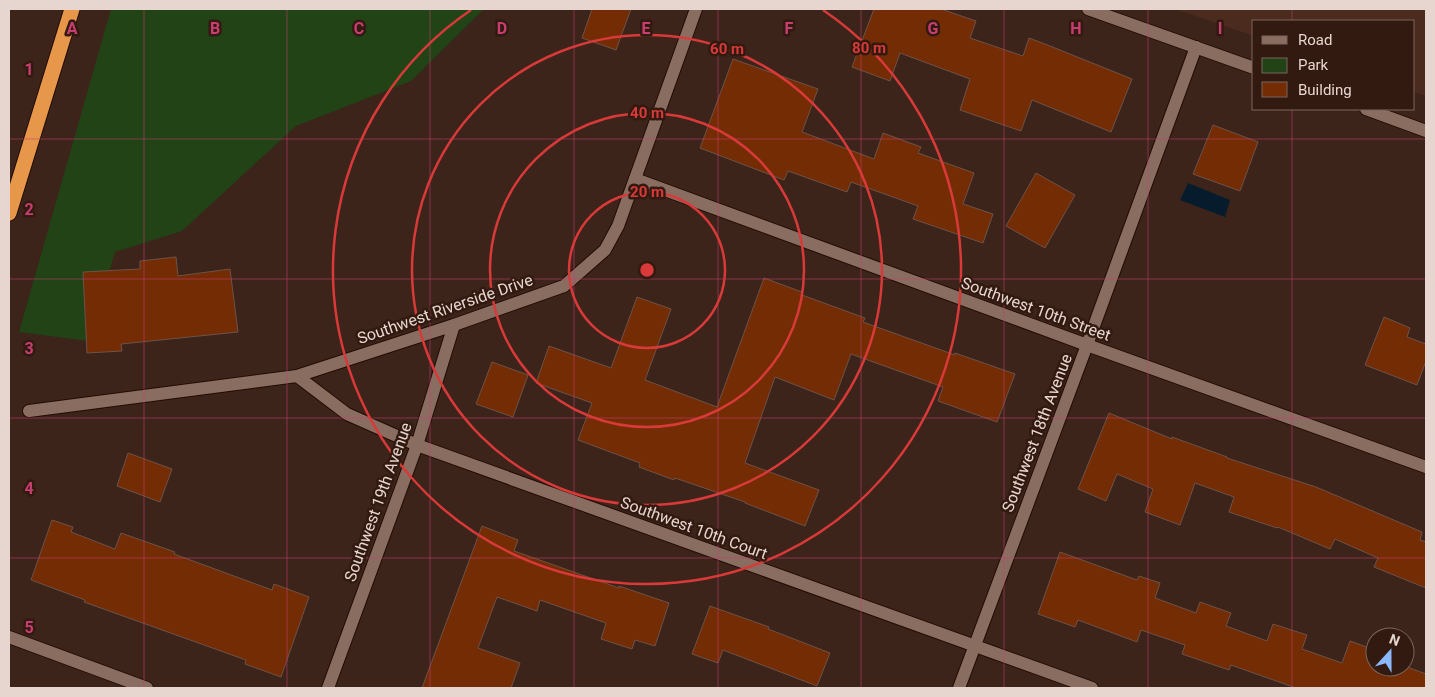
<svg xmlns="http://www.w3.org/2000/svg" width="1435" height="697" viewBox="0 0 1435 697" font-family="Roboto,sans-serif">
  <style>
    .built { fill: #4a2b1e }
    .green { fill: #214316 }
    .water { fill: #061c2d }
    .building { fill: #742c05; stroke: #6e5247 }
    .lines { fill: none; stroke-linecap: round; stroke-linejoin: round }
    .minor-casing { stroke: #220c04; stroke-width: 14 }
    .highway-casing { stroke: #220c04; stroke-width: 17 }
    .minor { stroke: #8a6d61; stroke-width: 12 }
    .highway { stroke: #e69749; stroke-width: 15 }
    .grid { fill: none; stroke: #c93e72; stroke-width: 1; stroke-opacity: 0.55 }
    .ring { fill: none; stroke: #d83939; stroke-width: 2.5 }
    .labels { text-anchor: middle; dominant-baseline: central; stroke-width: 5; stroke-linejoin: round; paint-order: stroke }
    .street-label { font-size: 16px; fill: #e7d6cf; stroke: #321a10 }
    .grid-label { font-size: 16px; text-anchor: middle; font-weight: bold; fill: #c93e72; stroke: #321a10; stroke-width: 5; stroke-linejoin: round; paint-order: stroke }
    .centre { fill: #d83939; stroke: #321a10; stroke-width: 2.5 }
    .ring-label { font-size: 15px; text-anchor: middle; font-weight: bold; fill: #d83939; stroke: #321a10; stroke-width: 5; stroke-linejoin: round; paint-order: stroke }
  </style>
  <rect width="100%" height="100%" fill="#3c241a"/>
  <polygon class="built" points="1175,9 1426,9 1426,96 1414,92 1414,21 1254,21 1254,36"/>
  <polygon class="green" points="111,9 484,9 411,81 296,126 182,231 115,252 88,341 19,332"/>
  <polygon class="water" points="1188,183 1230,200 1225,217 1180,200"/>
  <g class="building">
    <polygon points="592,9 631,9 616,50 582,38"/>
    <polygon points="874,9 941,9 976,21 970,38 1023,56 1029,38 1050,46 1132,79 1111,132 1032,100 1021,131 960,110 970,79 900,53 890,81 852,67"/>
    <polygon points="733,59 818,89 802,132 874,159 883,133 921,147 918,153 974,173 963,204 993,214 983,243 913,219 918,206 851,182 847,192 788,171 784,180 700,148"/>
    <polygon points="1213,125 1258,142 1240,191 1193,174"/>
    <polygon points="1036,173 1075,195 1045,248 1006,226"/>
    <polygon points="176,257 178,276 230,269 238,332 121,344 122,351 87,353 83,272 140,269 140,261"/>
    <polygon points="764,278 802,292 802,295 865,318 863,322 955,355 955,353 1015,374 997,422 938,401 943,387 851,354 834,400 775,377 745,463 819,490 805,526 745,503 745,502 675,478 674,480 639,467 640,463 578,440 592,403 536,383 549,346 611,368 637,297 671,309 645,380 717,407"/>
    <polygon points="1384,317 1410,328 1407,337 1426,344 1426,361 1417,385 1365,365"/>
    <polygon points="492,362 528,375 513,417 476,404"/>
    <polygon points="1109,413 1172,439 1172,437 1227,457 1227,458 1316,487 1422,532 1420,540 1426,542 1426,588 1374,567 1378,558 1335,539 1330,549 1278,527 1277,528 1229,512 1234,497 1195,483 1180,525 1145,512 1153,489 1117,474 1106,501 1078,489"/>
    <polygon points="128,453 172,469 160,502 117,486"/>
    <polygon points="52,520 73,527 71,532 115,549 121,533 175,552 174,554 272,590 274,584 309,597 281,677 245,664 246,660 84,602 85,600 31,580"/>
    <polygon points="482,526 518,540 514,551 619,588 619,586 669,603 655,646 635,640 632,649 601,639 606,623 540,600 537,611 497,597 478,648 520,663 511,688 422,688"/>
    <polygon points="1060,552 1137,580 1139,576 1160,583 1155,598 1196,613 1200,602 1231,613 1226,626 1267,641 1273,624 1307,635 1302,649 1342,663 1350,641 1375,650 1375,667 1407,667 1426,674 1426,688 1296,688 1231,665 1229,670 1182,654 1185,645 1141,630 1137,642 1078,620 1075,627 1038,614"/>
    <polygon points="710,606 769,627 768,629 830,653 817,686 723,650 718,663 692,654"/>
  </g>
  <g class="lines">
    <g class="minor-casing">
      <g id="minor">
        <polyline points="1088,9 1254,68"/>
        <polyline points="1366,109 1426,131"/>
        <polyline points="635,179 1087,345 1426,467"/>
        <polyline points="297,376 347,414 417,445 1092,688"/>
        <polyline points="29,411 297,376 454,325 564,286 605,250 618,226 696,9"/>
        <polyline points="9,637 147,688"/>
        <polyline points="328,688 417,445 454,325"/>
        <polyline points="959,688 1087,345 1196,47"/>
      </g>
    </g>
    <g class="highway-casing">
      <polyline id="highway" points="9,213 72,9"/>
    </g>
    <use href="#minor" class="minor"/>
    <use href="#highway" class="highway"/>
  </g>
  <path class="grid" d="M144,9V688M287,9V688M430,9V688M574,9V688M718,9V688M861,9V688M1004,9V688M1148,9V688M1292,9V21M1292,109V688M9,139H1426M9,279H1426M9,418H1426M9,558H1426"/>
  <g class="ring">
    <circle cx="647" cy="270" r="78"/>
    <circle cx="647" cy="270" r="157"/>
    <circle cx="647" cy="270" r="235"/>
    <path d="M823 10A314 314 0 1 1 471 10"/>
  </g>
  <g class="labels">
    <g class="street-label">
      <text transform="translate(445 309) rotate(-19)">Southwest Riverside Drive</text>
      <text transform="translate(1036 309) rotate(20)">Southwest 10th Street</text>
      <text transform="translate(1037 433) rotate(-69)">Southwest 18th Avenue</text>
      <text transform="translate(378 502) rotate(-70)">Southwest 19th Avenue</text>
      <text transform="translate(694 528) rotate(20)">Southwest 10th Court</text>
    </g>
  </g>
  <g class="grid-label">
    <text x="72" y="34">A</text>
    <text x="215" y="34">B</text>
    <text x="359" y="34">C</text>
    <text x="502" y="34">D</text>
    <text x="646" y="34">E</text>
    <text x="789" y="34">F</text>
    <text x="933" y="34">G</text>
    <text x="1076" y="34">H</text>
    <text x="1220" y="34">I</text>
    <text x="29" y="75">1</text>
    <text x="29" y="215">2</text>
    <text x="29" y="354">3</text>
    <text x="29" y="494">4</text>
    <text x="29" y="633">5</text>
  </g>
  <circle cx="647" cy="270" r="8" class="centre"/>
  <g class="ring-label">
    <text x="869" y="53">80 m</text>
    <text x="727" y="54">60 m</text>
    <text x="647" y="118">40 m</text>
    <text x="647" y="197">20 m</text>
  </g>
  <rect width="1435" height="697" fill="none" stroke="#e7d6cf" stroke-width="20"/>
  <rect x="1252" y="20" width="162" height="90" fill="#321a10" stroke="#7a655c"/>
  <rect x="1262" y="36" width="25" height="8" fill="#8a6d61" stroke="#7a655c"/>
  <text x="1298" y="45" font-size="15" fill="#e7d6cf">Road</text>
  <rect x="1262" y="58" width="25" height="15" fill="#214316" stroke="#7a655c"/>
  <text x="1298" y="70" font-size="15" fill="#e7d6cf">Park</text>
  <rect x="1262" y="82" width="25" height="15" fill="#742c05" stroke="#7a655c"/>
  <text x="1298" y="95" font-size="15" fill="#e7d6cf">Building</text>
  <g transform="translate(1390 652) rotate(21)"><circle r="24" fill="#321a10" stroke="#7a655c"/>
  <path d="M0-4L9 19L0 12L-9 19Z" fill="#8bb9fc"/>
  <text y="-8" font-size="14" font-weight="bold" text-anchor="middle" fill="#e7d6cf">N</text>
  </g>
</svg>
